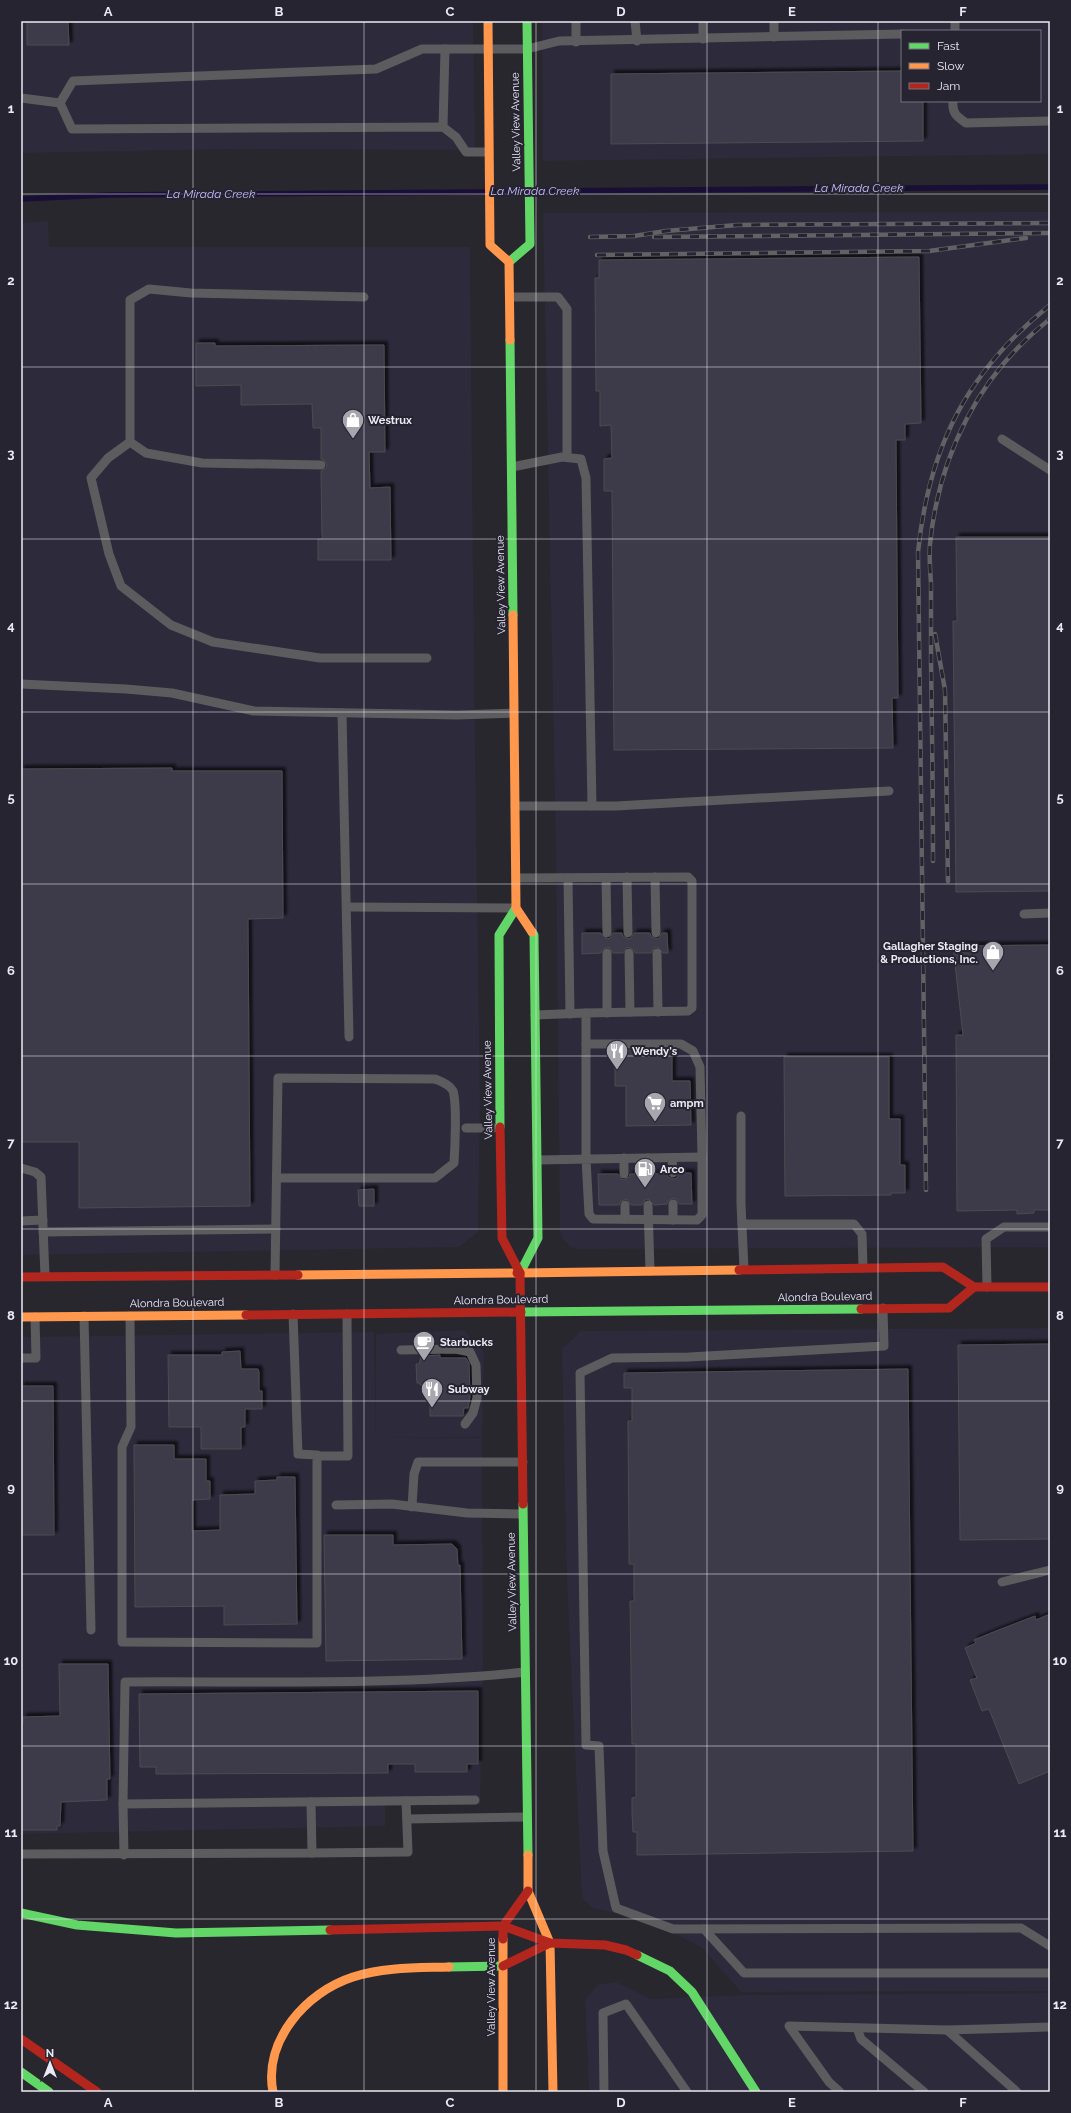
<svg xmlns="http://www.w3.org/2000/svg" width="1071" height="2113" viewBox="0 0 1071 2113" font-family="Raleway,sans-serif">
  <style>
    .built { fill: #2c2a3b; fill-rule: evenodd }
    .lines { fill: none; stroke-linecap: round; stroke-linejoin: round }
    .stream { stroke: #190e35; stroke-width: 5.5 }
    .building { fill: #3d3b48; stroke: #4c4b51; filter: url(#shadow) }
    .lane { stroke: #5c5b5e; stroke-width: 9 }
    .fast { stroke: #63d668; stroke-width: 9 }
    .slow { stroke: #ff974d; stroke-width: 9 }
    .jam { stroke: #b3261e; stroke-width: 9 }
    .rail-casing { stroke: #626265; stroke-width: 4.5 }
    .rail { stroke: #262431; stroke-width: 3; stroke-dasharray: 9; stroke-linecap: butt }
    .grid { fill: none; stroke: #ebeaf3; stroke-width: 1; stroke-opacity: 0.55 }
    .labels { text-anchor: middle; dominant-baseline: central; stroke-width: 4; stroke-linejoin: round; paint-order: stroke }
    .street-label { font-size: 11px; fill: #ebeaf3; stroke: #262431 }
    .poi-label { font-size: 11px; font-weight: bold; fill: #ebeaf3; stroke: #262431; text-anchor: start }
    .water-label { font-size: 12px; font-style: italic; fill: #c2b9f8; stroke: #262431 }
    .neatline { fill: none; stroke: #ebeaf3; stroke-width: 1.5 }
    .grid-label { font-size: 13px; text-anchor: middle; font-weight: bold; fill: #ebeaf3 }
  </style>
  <defs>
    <filter id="shadow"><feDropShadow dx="3.5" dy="-3.5" stdDeviation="1" flood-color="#0009"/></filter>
  </defs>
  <rect width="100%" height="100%" fill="#28272e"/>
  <g class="built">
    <polygon points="21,21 473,21 475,150 233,149 21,153"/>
    <path d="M542,21H1050V154L543,161ZM902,31H1040V101H902Z"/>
    <polygon points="1050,212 1050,1247 578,1249 571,1247 563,1239 560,1232 556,847 543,213"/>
    <polygon points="48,221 49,247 470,247 474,676 480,1101 478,1232 459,1247 21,1255 21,223"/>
    <polygon points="1050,1328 1050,1991 741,1992 701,1947 668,1930 633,1917 592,1908 582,1898 567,1580 562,1349 581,1331"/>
    <polygon points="464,1330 484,1352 482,1437 380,1438 482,1438 483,1661 480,1805 385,1804 385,1826 21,1834 21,1337 374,1332 376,1438 376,1334"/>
    <polygon points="616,1982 651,1999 747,1995 1050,1993 1050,2092 589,2092 585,2000 597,1985"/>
  </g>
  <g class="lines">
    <g class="stream">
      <polyline points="534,191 1050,187"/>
      <polyline points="494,192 526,191"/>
      <polyline points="21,199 108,195 486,192"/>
    </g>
  </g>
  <g class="building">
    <polygon points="27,21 68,21 69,45 27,45"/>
    <polygon points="902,71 902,101 923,101 923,141 611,144 611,74"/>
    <polygon points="919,257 921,423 905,424 905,440 896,440 898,698 892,698 893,748 614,750 612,491 604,491 604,459 612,458 611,425 600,426 600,391 596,391 595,278 599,278 599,260"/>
    <polygon points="196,343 215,343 215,346 384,345 385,452 369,452 370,488 390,487 391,560 318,560 318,539 322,539 321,471 326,468 327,465 324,460 321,459 321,428 313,428 312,404 241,405 241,385 196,386"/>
    <polygon points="956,537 1050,537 1050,891 956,892 953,621 957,621"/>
    <polygon points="172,768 172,771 282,771 283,918 248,919 250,1206 79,1208 79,1142 21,1142 21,769"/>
    <polygon points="582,933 601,933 607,939 610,938 613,933 622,933 623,936 628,939 631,938 634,933 650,933 651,936 656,939 659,938 662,933 667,933 668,953 663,953 657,947 654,948 651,953 635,953 634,950 629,947 626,948 623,953 613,953 610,948 607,947 602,950 601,953 582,954"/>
    <polygon points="1050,945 1050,1210 1034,1210 1034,1213 1017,1214 1017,1210 957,1211 956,1035 963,1035 953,946"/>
    <polygon points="630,1050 672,1052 672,1081 690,1081 691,1125 626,1126 626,1086 615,1086 615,1051"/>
    <polygon points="784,1057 889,1057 889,1119 900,1119 900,1165 905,1165 905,1193 891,1193 891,1195 785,1196"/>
    <polygon points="667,1173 668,1177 673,1179 677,1178 679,1173 691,1173 692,1204 679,1204 676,1199 673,1198 668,1201 667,1204 654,1205 648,1199 645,1200 642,1205 631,1205 628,1200 625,1199 620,1202 619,1205 599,1205 598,1174 618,1174 621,1179 624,1180 629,1177 630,1174 642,1174 645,1179 648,1180 653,1177 654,1174"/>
    <polygon points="374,1189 374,1206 359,1206 358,1190"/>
    <polygon points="1050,1344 1050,1539 960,1540 958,1345"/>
    <polygon points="240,1351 241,1369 258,1369 259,1372 259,1391 262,1391 262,1409 245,1409 245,1427 241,1427 241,1449 201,1449 201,1427 169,1427 168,1355 222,1355 222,1352"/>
    <polygon points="440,1355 440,1358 466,1358 469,1363 470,1397 468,1408 464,1408 463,1416 430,1416 430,1385 420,1385 420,1383 417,1383 416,1364 419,1364 421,1356"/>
    <polygon points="908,1369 913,1851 637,1855 637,1832 633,1832 632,1813 632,1798 636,1797 636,1744 632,1744 630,1601 634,1601 634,1564 629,1564 629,1548 628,1421 632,1421 632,1388 624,1388 624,1373"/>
    <polygon points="21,1386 53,1386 54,1535 21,1535"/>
    <polygon points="134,1445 174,1445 174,1459 206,1459 206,1481 210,1481 210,1499 192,1500 192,1531 220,1530 220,1495 255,1494 255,1481 277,1480 277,1477 295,1477 297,1624 224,1625 224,1606 135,1607"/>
    <polygon points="324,1535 393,1535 393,1545 452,1544 457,1549 458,1566 460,1565 462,1659 326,1661"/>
    <polygon points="1050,1614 1050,1771 1019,1784 989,1709 982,1711 970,1680 977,1678 965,1648 976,1643 974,1640 996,1631 1035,1616 1036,1620"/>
    <polygon points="59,1664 108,1664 110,1779 107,1779 107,1800 61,1802 60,1826 57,1826 57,1830 21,1830 21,1723 23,1723 23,1717 60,1716"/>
    <polygon points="478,1691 478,1764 467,1764 467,1772 415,1772 415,1764 388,1764 388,1773 156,1774 156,1767 140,1767 139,1694"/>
  </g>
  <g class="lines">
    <g class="lane">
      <polyline points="576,21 576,42"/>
      <polyline points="635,21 637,41"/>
      <polyline points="703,21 703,39"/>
      <polyline points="774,21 774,37"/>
      <polyline points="955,31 955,21"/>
      <polyline points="21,98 60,103"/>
      <path d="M953,101C952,113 956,116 966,123L1050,121"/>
      <polyline points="443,127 445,49"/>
      <polyline points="489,152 466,152 456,137 443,127 72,129 60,103 73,81 376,69 422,49 527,49 559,41 902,34"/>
      <polyline points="364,297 191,293 149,289 130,300 130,442 108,458 91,478 109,554 121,586 171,625 213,642 320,658 427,658"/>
      <polyline points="510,297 558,297 567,309 567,457"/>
      <polyline points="1002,439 1050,470"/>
      <polyline points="130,442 146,453 202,463 321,465"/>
      <polyline points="512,467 562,457 581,459 586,478 592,806"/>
      <polyline points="21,684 126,689 172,693 254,711 457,715 514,713"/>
      <polyline points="342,713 349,1037"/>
      <polyline points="515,806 616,806 889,791"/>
      <polyline points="627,877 628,933"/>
      <polyline points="655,877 656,933"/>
      <path d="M516,878L688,877L692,881V1008L688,1011L586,1013V1159L589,1214L593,1219L697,1220L702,1215V1157C647,1158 592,1159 537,1160"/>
      <polyline points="568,878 570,1014"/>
      <polyline points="606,878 607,933"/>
      <polyline points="347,907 516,908"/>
      <polyline points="1024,914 1050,913"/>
      <polyline points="607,953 607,1013"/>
      <polyline points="629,953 630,1012"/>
      <polyline points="657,953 658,1012"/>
      <polyline points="535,1015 586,1013"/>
      <polyline points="586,1044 681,1044 693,1051 700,1067 702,1157"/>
      <polyline points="741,1116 741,1204 744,1269"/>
      <polyline points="466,1128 493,1128"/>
      <polyline points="624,1158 624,1174"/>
      <polyline points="648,1158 648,1174"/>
      <polyline points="672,1158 673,1173"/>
      <polyline points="21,1168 35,1172 41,1177 45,1276"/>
      <polyline points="673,1204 673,1220"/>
      <polyline points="625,1205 625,1219"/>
      <polyline points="648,1205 650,1271"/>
      <polyline points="21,1221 43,1220"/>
      <polyline points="742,1224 854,1224 862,1234 863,1268"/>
      <polyline points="43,1232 276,1229"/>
      <path d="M275,1275L278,1078L435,1079C442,1082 449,1084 453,1091C457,1103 455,1148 454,1163L435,1178H277"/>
      <polyline points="987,1287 986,1239 1004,1227 1050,1227"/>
      <polyline points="883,1308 884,1346 689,1357 612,1358 580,1373 586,1745 599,1746 603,1851 616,1908 673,1929 1021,1928 1050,1946"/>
      <polyline points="84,1316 91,1630"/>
      <polyline points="130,1316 131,1427 122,1447 122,1642 317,1643 317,1455 298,1454 293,1314"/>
      <polyline points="401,1350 456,1349 470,1352 476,1365 477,1398 473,1413 465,1424"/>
      <polyline points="21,1358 36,1358 35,1317"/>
      <polyline points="317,1456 348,1456 347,1314"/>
      <polyline points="336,1505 392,1504 467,1513 523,1514"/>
      <polyline points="412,1507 414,1474 418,1462 523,1462"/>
      <polyline points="1002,1582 1050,1570"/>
      <path d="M475,1800L123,1804L125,1682C257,1681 394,1686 525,1672"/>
      <polyline points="123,1804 124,1855"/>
      <polyline points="407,1819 527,1817"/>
      <polyline points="312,1853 408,1852 406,1801"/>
      <polyline points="21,1854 312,1853 311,1802"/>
      <polyline points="704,1929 744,1973 1050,1973"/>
      <polyline points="857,2028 861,2039 924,2092"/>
      <polyline points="947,2030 1017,2092"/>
      <polyline points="604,2092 603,2013 626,2004 687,2092"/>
      <polyline points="840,2092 829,2082 789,2026 947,2030 1050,2027"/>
    </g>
    <g class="fast">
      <polyline points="509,262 530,244 527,21"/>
      <polyline points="510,340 513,615"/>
      <polyline points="500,1127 499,935 516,908"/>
      <polyline points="520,1273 538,1238 534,935 532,932"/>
      <polyline points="521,1312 861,1309"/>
      <polyline points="523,1504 528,1855"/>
      <polyline points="21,1913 77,1925 176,1933 330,1930"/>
      <polyline points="637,1955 670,1971 692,1992 756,2092"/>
      <polyline points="449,1967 503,1966"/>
      <polyline points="21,2072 49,2092"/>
    </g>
    <g class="slow">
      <polyline points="488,21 490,245 509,262 510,340"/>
      <polyline points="513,615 516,908 532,932"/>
      <polyline points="520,1273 739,1270"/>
      <polyline points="298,1275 517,1273"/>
      <polyline points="21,1317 246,1315"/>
      <polyline points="528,1855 528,1891 550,1943 553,2092"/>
      <polyline points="503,1939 503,2092"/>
      <path d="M273,2092C263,2041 306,1992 353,1977C384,1967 417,1968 449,1967"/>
    </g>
    <g class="jam">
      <polyline points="500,1127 502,1238 520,1273"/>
      <polyline points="739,1270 943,1267 974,1287 1050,1287"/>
      <polyline points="517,1273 520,1273 523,1504"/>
      <polyline points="21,1277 298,1275"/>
      <polyline points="861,1309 949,1308 974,1287"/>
      <polyline points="246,1315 521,1312"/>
      <polyline points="503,1926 550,1943 605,1945 626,1950 637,1955"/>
      <polyline points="330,1930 503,1926"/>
      <polyline points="503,1939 503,1926 528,1891"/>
      <polyline points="503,1966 550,1943"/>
      <polyline points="21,2039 97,2092"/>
    </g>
    <g class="rail-casing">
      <g id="rail">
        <polyline points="590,237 634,236 666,231 737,225 1050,223"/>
        <polyline points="654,237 1050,233"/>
        <polyline points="597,255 929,251 1026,238"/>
        <polyline points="935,634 945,690 948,881"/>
        <path d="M933,861C933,794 932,728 931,661C931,635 931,609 931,583C930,570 929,557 930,544C939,455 979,374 1050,319"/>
        <path d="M926,1190L918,552C929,446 967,372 1050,305"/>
      </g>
    </g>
    <use href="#rail" class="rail"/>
  </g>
  <path class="grid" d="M193,21V2092M364,21V2092M536,21V2092M707,21V2092M878,21V2092M21,194H1050M21,367H1050M21,539H1050M21,712H1050M21,884H1050M21,1056H1050M21,1229H1050M21,1401H1050M21,1574H1050M21,1746H1050M21,1919H1050"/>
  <defs>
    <g id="shop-pin" transform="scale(1.15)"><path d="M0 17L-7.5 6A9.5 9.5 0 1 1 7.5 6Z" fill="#a7a6ae" stroke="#262431"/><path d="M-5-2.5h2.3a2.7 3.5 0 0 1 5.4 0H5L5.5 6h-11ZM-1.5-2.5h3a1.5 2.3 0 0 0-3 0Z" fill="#fff"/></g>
    <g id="restaurant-pin" transform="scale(1.15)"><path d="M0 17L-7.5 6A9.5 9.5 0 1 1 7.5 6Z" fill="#a7a6ae" stroke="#262431"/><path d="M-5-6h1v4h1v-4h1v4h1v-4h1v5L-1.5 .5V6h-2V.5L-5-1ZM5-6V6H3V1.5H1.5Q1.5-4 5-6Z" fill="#fff"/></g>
    <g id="supermarket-pin" transform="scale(1.15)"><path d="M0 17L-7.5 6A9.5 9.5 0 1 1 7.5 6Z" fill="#a7a6ae" stroke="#262431"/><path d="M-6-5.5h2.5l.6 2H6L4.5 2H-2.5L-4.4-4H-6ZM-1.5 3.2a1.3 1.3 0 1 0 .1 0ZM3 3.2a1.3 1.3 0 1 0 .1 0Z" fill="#fff"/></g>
    <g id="fuel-pin" transform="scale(1.15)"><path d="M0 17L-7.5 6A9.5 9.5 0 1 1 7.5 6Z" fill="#a7a6ae" stroke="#262431"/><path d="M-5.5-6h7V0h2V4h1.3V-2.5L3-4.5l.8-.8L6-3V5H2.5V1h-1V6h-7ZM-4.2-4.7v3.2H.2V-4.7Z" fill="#fff"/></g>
    <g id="cafe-pin" transform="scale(1.15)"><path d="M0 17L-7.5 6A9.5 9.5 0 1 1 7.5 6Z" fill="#a7a6ae" stroke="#262431"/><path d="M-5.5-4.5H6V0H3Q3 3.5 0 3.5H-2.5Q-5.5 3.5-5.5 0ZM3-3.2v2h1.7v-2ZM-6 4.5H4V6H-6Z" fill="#fff"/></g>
  </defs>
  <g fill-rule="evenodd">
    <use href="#shop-pin" x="353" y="420"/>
    <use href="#shop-pin" x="993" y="952"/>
    <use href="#restaurant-pin" x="617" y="1051"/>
    <use href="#supermarket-pin" x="655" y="1103"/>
    <use href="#fuel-pin" x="645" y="1169"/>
    <use href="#cafe-pin" x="424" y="1342"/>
    <use href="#restaurant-pin" x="432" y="1389"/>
  </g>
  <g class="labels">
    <g class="street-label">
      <text transform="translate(516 122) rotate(-91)">Valley View Avenue</text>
      <text transform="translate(501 585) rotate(-91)">Valley View Avenue</text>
      <text transform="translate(488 1090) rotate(-91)">Valley View Avenue</text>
      <text transform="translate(825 1297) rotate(-1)">Alondra Boulevard</text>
      <text transform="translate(501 1300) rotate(-1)">Alondra Boulevard</text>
      <text transform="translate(177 1303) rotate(-1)">Alondra Boulevard</text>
      <text transform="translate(512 1582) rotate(-91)">Valley View Avenue</text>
      <text transform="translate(491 1987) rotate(-90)">Valley View Avenue</text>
    </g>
    <g class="poi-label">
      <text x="368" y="420">Westrux</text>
      <text x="978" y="946" text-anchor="end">Gallagher Staging<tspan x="978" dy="13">&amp; Productions, Inc.</tspan></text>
      <text x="632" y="1051">Wendy's</text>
      <text x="670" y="1103">ampm</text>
      <text x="660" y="1169">Arco</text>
      <text x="440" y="1342">Starbucks</text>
      <text x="448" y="1389">Subway</text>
    </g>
    <g class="water-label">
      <text x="859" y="188">La Mirada Creek</text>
      <text x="535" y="191">La Mirada Creek</text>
      <text x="211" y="194">La Mirada Creek</text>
    </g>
  </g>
  <rect width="1071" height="2113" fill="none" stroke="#262431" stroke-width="44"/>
  <rect x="901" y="30" width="140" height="72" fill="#262431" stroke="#75737f"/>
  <rect x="909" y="43" width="20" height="6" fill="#63d668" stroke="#75737f"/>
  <text x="937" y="50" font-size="12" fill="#ebeaf3">Fast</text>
  <rect x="909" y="63" width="20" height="6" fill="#ff974d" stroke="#75737f"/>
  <text x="937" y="70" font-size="12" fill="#ebeaf3">Slow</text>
  <rect x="909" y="83" width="20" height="6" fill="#b3261e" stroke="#75737f"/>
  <text x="937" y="90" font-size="12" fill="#ebeaf3">Jam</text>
  <g transform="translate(50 2063)" stroke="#262431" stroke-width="3" paint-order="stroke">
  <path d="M0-3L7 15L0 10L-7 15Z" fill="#ebeaf3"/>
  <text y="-6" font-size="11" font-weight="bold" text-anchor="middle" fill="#ebeaf3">N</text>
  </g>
  <rect x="22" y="22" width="1027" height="2069" class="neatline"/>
  <g class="grid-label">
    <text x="108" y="16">A</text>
    <text x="279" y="16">B</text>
    <text x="450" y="16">C</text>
    <text x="621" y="16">D</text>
    <text x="792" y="16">E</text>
    <text x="963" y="16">F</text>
    <text x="11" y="113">1</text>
    <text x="1060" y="113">1</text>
    <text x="11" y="285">2</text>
    <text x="1060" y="285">2</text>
    <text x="11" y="458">3</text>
    <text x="1060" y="458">3</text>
    <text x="11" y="630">4</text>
    <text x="1060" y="630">4</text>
    <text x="11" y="802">5</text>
    <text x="1060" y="802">5</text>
    <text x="11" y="975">6</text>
    <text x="1060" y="975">6</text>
    <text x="11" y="1147">7</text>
    <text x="1060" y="1147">7</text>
    <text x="11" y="1320">8</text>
    <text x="1060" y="1320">8</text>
    <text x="11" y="1492">9</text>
    <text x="1060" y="1492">9</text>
    <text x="11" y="1665">10</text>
    <text x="1060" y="1665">10</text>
    <text x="11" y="1837">11</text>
    <text x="1060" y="1837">11</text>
    <text x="11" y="2009">12</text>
    <text x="1060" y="2009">12</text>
    <text x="108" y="2107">A</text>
    <text x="279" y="2107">B</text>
    <text x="450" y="2107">C</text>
    <text x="621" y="2107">D</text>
    <text x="792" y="2107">E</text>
    <text x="963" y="2107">F</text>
  </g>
</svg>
